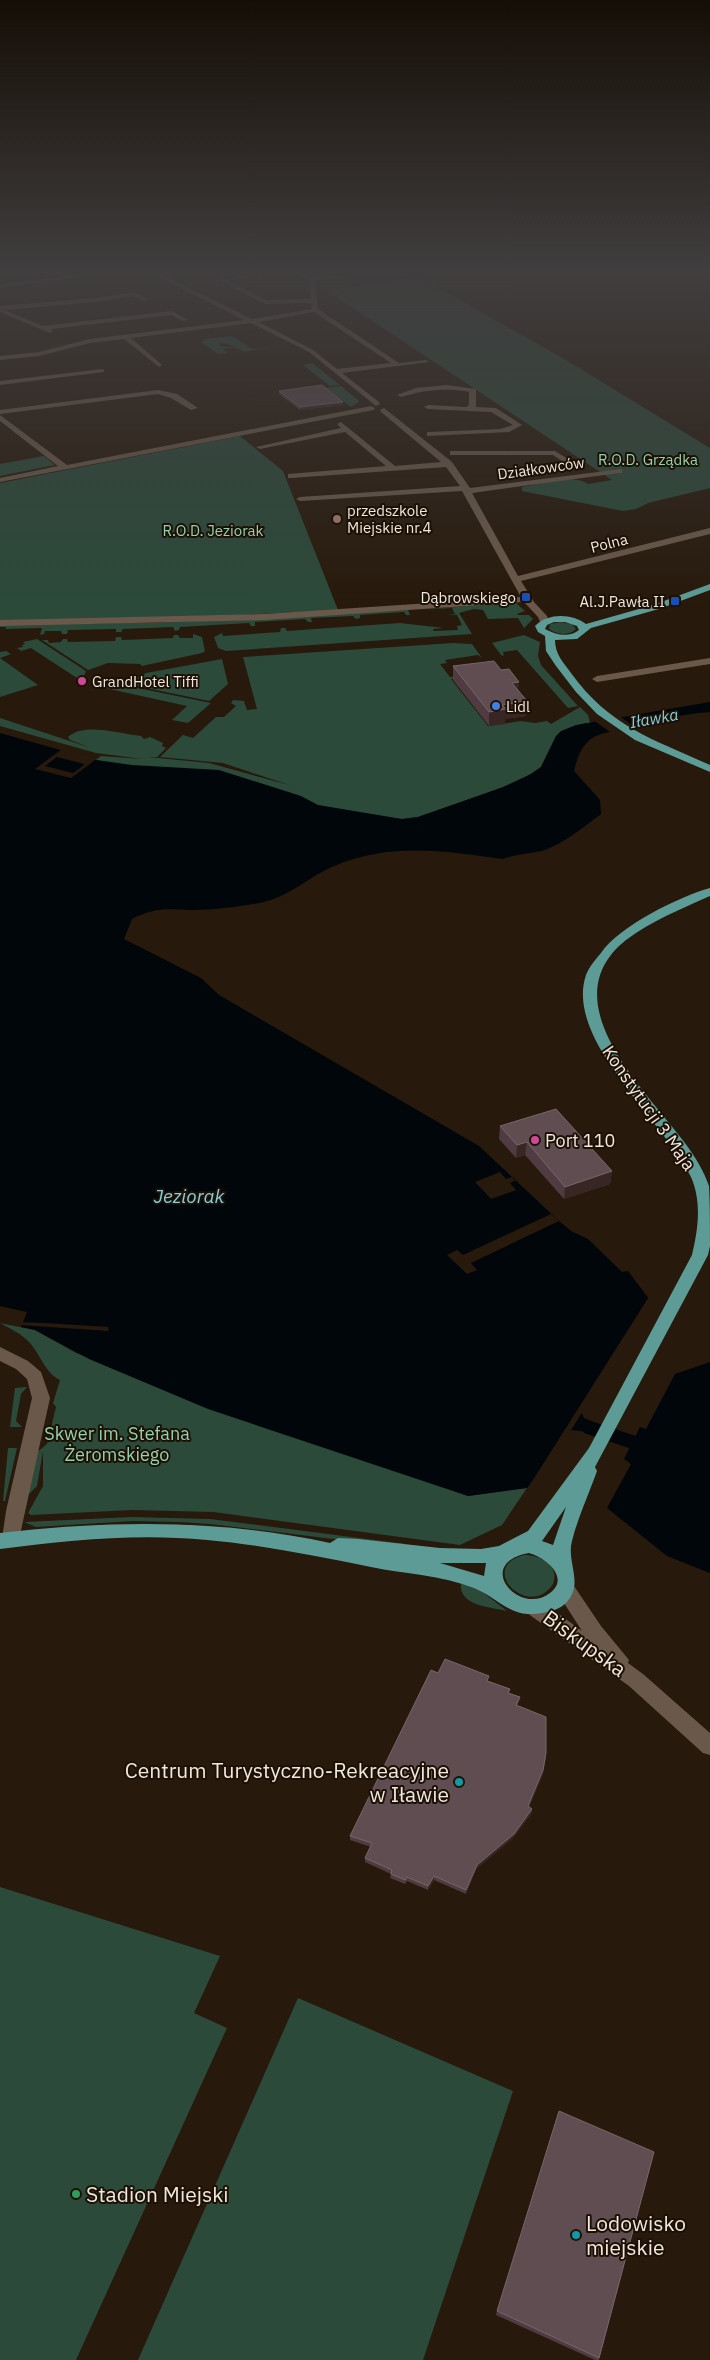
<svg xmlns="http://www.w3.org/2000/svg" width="710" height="2360" viewBox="0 0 710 2360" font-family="'IBM Plex Sans',sans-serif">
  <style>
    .green { fill: #2b4a3a }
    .water { fill: #00060a }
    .pier { fill: #27190b; fill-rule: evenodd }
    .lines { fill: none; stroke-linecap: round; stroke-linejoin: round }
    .canal { fill: #00060a; fill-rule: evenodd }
    .minor { fill: #6a594a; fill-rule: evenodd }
    .major { fill: #5d9c96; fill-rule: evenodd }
    .wall { fill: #4f3b41 }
    .shaded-wall { fill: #382624 }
    .building { fill: #604d52; stroke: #776668 }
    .education-dot { fill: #8d6e63; stroke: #1d1004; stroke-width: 2 }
    .transit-dot { fill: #1a4fb4; stroke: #1d1004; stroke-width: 2 }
    .hotel-dot { fill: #d1479c; stroke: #1d1004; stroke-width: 2 }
    .shop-dot { fill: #3f7fe0; stroke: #1d1004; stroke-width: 2 }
    .culture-dot { fill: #0f9aa8; stroke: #1d1004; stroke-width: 2 }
    .leisure-dot { fill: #2e9e5b; stroke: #1d1004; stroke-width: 2 }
    .labels { text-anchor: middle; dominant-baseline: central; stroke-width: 4; stroke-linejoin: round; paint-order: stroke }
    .far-park-label { font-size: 15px; fill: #92d2b0; stroke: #1d1004 }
    .far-street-label { font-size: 15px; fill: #f0e7de; stroke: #1d1004 }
    .far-poi-label { font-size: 15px; fill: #f0e7de; stroke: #1d1004; text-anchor: start }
    .far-water-label { font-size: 16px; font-style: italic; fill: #81d1e1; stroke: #1d1004 }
    .street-label { font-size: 18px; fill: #f0e7de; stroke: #1d1004 }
    .poi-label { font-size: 18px; fill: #f0e7de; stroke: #1d1004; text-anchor: start }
    .park-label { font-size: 18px; fill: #92d2b0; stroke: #1d1004 }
    .water-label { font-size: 19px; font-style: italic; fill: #81d1e1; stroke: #1d1004 }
    .near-street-label { font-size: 21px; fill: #f0e7de; stroke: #1d1004 }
    .near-poi-label { font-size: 21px; fill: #f0e7de; stroke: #1d1004; text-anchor: start }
  </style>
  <rect width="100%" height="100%" fill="#27190b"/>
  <g class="green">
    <path d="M419,277L566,360L710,448V488L648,503L636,509L623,511L522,491V487C541,484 572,473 588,484L612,480L327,291Z"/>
    <path d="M232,336L252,349L269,347L245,352C237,348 229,343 219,343L221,346L237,348L223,349L227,353L218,354L201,342L205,340L204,339Z"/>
    <polygon points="312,363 340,385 330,386 303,365"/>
    <polygon points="341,386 359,401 359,402 351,407 325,388"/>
    <polygon points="240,436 283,471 338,610 181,618 0,621 0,483"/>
    <polygon points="44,456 55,465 0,476 0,464"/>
    <polygon points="515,602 525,611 517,614 518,615 529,615 533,619 524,628 518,618 488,619 483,610 474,609 459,613 472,634 226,651 218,648 214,637 222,633 223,636 280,632 281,628 285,628 287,631 400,623 444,628 433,629 434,631 458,630 457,626 462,625 457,615 447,614 455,614 452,608 419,610"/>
    <polygon points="408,610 410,615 406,615 404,612 360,615 360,618 356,619 353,616 311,618 312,622 308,622 305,619 255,622 255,626 251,626 249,623 180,627 179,630 175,631 173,627 123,629 121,632 116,632 116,629 68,630 67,634 62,634 61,631 45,631 44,634 40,635 42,628 5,629 6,627 0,627 0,625 180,622"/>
    <path d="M560,622L572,624L576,629C569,636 557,635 549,629L550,624Z"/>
    <polygon points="193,634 202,637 205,651 202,653 142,666 140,664 108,663 88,670 42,640 48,640 49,643 61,642 63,639 67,639 68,642 115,641 116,637 121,637 122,640 173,638 174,635 178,635 180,638 193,638"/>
    <polygon points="524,635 540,642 538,656 541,665 578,706 568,708 517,650 503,652 504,655 502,656 492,643"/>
    <polygon points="37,639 86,671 84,676 85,679 77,678 31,648 21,651 17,648 23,647 22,645 25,644 23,642"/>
    <path d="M453,643L472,644L482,658L478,655L445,660L447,663L440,664L450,677L458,676L459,678L451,679L488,726L521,721L535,723L547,721L551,724L580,707L588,715L590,723H585L556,736L541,767L520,781L418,817L402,819L371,816L96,760L101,756L143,759L96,753L0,726V718L91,748L70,740L68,737C85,722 119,734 141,736L144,739L150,737L163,743L162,746L166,748L157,757H148L209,763L289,785L223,763L160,757L183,735L193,738L216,717H224L236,706L231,703L233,700L244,701L247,710L257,709L243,657Z"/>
    <polygon points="6,651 11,654 0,658 38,685 0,697 0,652"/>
    <polygon points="222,659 228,684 209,701 127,684 146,673"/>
    <polygon points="123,685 211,703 188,723 172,720 187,706 100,687"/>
    <path d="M0,1323L35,1330L76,1353L468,1496L527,1488L502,1525L460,1545L213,1512L132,1510L31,1515L28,1513L43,1486V1451L37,1486L27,1496L35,1454L47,1444L56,1407L53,1403L60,1380C45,1373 40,1354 30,1343C22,1334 11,1329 0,1323Z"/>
    <polygon points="27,1387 21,1394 16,1421 22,1427 10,1427 15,1388"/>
    <polygon points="8,1448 17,1448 5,1501 3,1501"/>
    <polygon points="132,1517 210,1519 406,1544 374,1544 210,1524 180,1522 133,1521 36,1527 24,1522"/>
    <path d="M524,1555C540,1555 560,1565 553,1584C529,1621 476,1567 524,1555Z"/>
    <path d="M461,1583L479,1589L507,1611C491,1607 458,1606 461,1583Z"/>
    <polygon points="0,1887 220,1956 194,2013 227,2028 76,2360 0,2360"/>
    <polygon points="298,1998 513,2091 423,2360 138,2360"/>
  </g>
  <g class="water">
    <path d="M710,702V712C680,714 651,721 622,729C612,731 601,733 592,738C581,746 577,758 574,771L600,800L601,814C582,828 565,843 542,851C529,854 516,854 503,859C445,851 391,842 334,866C308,877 290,897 259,903C238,907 212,910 191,910C166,909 155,907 132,919L124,939L201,978L219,995L479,1146L559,1221L571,1231L588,1239L622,1272L628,1271L649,1299L580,1409L584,1418L594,1422L588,1432L571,1430L527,1488L468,1496L208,1409L89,1359L35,1330L21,1327L27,1312L0,1306V733L96,760L132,765L219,770L301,796L318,805L402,819L418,817L501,788L531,774L541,767L556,736L561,731L576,725Z"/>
    <polygon points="710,1362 710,1573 667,1556 607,1508 631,1464 624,1459 640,1427 646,1429 675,1374"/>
  </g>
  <g class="pier">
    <polygon points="618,715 636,728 613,734 593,720"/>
    <path d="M62,749L98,758L71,778L35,769ZM57,757L84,764V765L73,773L45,766Z"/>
    <polygon points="500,1172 506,1179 512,1177 515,1181 510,1183 516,1190 491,1199 475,1182"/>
    <polygon points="551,1214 559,1221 471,1263 477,1270 467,1274 447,1255 457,1250 463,1255"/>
    <polygon points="650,1295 652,1300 568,1435 529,1490 526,1491"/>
    <polygon points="20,1322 44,1323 109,1327 108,1331 19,1325"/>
  </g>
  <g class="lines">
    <polygon class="canal" points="591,1421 639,1437 642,1442 639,1447 632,1449 584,1433 582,1428 584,1423"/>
    <g class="minor">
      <polygon points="87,274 103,274 0,288 0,284"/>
      <path d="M153,274H160L252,319L312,309L311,303L265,304L220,281V279L268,274L228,281L266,300L311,299L309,281L295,274H303L313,278L359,274L315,281L318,309L399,363L426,360L429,362L342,373L379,402L380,404L376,406L309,352L251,323L131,338L161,364L162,365L159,367L124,339L90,343L39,356L0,360V356L39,352L90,339L244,320ZM314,312L391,363L337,369L313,350L259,322Z"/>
      <polygon points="134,292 147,299 144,301 133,296 95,302 4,310 43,326 172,311 188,320 183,321 171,315 51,329 53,331 50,333 0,312 0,306 95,298"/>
      <polygon points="102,369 104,370 104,372 0,385 0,381"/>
      <path d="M447,385L476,389V407L496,408L522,425L509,432L427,436V432H430L500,429L513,425L491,412L428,409L424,407L428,405L466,407L469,405V392L465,391C443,388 423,390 401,397L397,395L416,388Z"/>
      <polygon points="158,390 177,394 198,408 191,410 171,398 158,394 0,414 0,410"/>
      <polygon points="371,406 375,408 374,410 0,482 0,478 58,466 0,421 0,415 67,465"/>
      <polygon points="384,408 452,462 470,488 622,469 622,473 619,473 472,493 518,576 710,528 710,534 521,581 534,602 547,616 549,622 544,625 541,624 538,617 524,602 264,620 0,626 0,620 264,614 521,597 462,491 300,501 296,499 300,497 460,486 446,467 291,478 288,478 288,474 386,466 345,432 260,449 256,447 341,428 337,424 341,422 395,466 441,462 381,412 380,410"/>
      <polygon points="450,451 555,451 578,465 571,467 553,455 450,455"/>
      <polygon points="710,658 710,664 597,682 592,679 597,676"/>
      <polygon points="0,1347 28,1361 41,1372 50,1398 18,1544 11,1547 4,1544 2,1539 6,1511 32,1398 27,1379 16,1369 0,1361"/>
      <polygon points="565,1581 572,1583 601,1626 629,1660 628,1663 643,1674 710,1733 710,1755 703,1753 629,1686 527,1613 524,1607 527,1601 534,1599 541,1601 582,1631 555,1589 558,1583"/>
    </g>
    <g class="major">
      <path d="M710,584V590L659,609L591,628L577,639L555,640C555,654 563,662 571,673C610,727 653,739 710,765V772L635,740L597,714L576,692L556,666L546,651L545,636L538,632L535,626C547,613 572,613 586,624L653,605ZM554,622H565L577,626L579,630C569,638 556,635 545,629L547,625Z"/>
      <path d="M710,888V896C681,909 651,921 626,940C562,991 619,1061 656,1107C675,1131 699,1156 709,1186C710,1201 710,1229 710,1246L708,1255L595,1467L597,1471C590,1491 574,1527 571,1546C569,1567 583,1585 566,1603C560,1609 550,1612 542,1613C511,1619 500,1599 474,1588C441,1575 405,1574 371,1567C316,1556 263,1545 207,1540C138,1533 69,1540 0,1549V1533C111,1520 220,1519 330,1543L338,1538L358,1539L440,1548L481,1549L499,1546L528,1531L589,1448L692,1255C698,1230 702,1202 691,1177C665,1122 564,1040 586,975C589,967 596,959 601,953C618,927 680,896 710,888ZM566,1507L553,1545L542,1541ZM529,1553C544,1557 571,1577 550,1593C519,1617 473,1563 529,1553ZM440,1563H486L484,1576Z"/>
    </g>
  </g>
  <g class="wall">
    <polygon points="279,391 343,402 343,405 300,410 279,394"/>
    <polygon points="453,666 501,670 527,701 526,716 505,719 505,724 489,726 453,680"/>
    <polygon points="500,1126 612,1171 610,1184 564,1199 525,1155 516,1158 499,1139"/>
    <polygon points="438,1673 489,1681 510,1689 509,1693 520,1697 519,1701 517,1706 546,1757 543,1774 529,1807 532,1813 513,1838 476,1869 466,1894 434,1880 428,1890 407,1881 405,1884 390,1878 391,1874 365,1862 365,1858 371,1847 350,1840 350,1836"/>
    <polygon points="654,2152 599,2360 595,2360 496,2315 497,2311"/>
  </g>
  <g class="shaded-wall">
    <polygon points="343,402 343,405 300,410 300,407"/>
    <polygon points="519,682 518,696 512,683"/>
    <polygon points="527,701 526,716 505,719 505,724 489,726 489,712 502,705"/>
    <polygon points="527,1142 525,1155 516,1158 517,1145"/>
    <polygon points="612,1171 610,1184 564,1199 565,1187"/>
    <polygon points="546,1753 543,1774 527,1811 528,1806"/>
    <polygon points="532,1809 532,1813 513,1838 476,1869 466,1894 466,1890 477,1865"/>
    <polygon points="434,1876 434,1880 428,1890 428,1886"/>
  </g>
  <g class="building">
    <polygon points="322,385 343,402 300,407 279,391"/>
    <polygon points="494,661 501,670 509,669 519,682 512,683 527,701 502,705 506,709 489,712 453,666"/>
    <polygon points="556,1109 612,1171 565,1187 527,1142 517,1145 500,1126"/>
    <polygon points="445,1659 489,1676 487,1681 510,1689 508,1693 520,1697 516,1705 546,1717 546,1753 543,1770 528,1806 532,1809 514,1834 477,1865 466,1890 434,1876 428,1886 407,1877 405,1880 391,1874 392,1870 365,1858 372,1843 350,1836 431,1670 438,1673"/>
    <polygon points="559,2111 654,2152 599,2358 497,2311"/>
  </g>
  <linearGradient id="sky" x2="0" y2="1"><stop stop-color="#150e06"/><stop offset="0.45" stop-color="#413e3f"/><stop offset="1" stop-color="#413e3f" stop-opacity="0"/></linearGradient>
  <rect width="710" height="604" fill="url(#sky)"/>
  <circle class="education-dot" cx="337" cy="519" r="5"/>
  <g class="transit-dot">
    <rect x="521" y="592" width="10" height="10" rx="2.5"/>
    <rect x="670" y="596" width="10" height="10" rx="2.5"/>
  </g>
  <g class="hotel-dot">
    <circle cx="82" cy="681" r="5"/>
    <circle cx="535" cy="1140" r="5"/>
  </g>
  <circle class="shop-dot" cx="496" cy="706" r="5"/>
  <g class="culture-dot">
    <circle cx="459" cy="1782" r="5"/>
    <circle cx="576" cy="2235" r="5"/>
  </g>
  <circle class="leisure-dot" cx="76" cy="2194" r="5"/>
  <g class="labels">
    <g class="far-park-label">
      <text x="648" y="459">R.O.D. Grządka</text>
      <text x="213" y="530">R.O.D. Jeziorak</text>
    </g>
    <g class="far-street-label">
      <text transform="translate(541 468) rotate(-8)">Działkowców</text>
      <text transform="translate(609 543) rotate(-14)">Polna</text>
    </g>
    <g class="far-poi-label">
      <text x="347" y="510">przedszkole<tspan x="347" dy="17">Miejskie nr.4</tspan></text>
      <text x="516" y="597" text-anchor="end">Dąbrowskiego</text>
      <text x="665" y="601" text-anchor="end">Al.J.Pawła II</text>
      <text x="92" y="681">GrandHotel Tiffi</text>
      <text x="506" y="706">Lidl</text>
    </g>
    <g class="far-water-label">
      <text transform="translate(654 718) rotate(-10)">Iławka</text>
    </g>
    <g class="street-label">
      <text transform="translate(649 1108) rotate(55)">Konstytucji 3 Maja</text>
    </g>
    <g class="poi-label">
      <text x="545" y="1140">Port 110</text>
    </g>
    <g class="park-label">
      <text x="117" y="1433">Skwer im. Stefana<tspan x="117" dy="21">Żeromskiego</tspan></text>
    </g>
    <g class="water-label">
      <text x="189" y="1196">Jeziorak</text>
    </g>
    <g class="near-street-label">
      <text transform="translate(585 1643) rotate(36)">Biskupska</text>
    </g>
    <g class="near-poi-label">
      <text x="449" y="1770" text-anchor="end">Centrum Turystyczno-Rekreacyjne<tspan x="449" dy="24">w Iławie</tspan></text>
      <text x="86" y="2194">Stadion Miejski</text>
      <text x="586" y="2223">Lodowisko<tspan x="586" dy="24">miejskie</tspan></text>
    </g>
  </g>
</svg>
